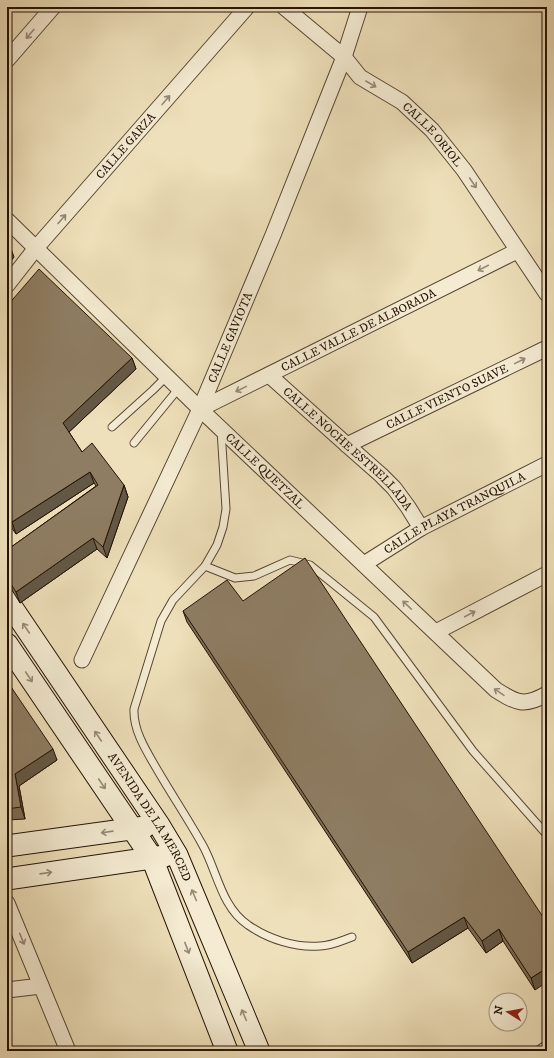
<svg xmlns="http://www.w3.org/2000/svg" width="554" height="1058" viewBox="0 0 554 1058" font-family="'IM FELL DW Pica',serif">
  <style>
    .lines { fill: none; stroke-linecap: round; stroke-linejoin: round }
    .lane-casing { stroke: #574632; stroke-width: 9 }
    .street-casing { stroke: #574632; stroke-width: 17 }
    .secondary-casing { stroke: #251204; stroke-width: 23 }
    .lane { stroke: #f4ebd2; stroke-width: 7 }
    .street { stroke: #f4ebd2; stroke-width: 15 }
    .secondary { stroke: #f4ebd2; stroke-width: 21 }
    .wall { fill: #7a6c55; stroke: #251204 }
    .shaded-wall { fill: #635845; stroke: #251204 }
    .building { fill: #8e7d63; stroke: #251204 }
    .oneway { stroke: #978975 }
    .labels { text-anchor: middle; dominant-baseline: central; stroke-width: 4; stroke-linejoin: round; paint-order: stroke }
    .street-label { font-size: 12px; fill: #251204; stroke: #f4ebd2 }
  </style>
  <rect width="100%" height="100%" fill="#eee0ba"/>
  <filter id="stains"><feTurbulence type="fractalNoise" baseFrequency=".005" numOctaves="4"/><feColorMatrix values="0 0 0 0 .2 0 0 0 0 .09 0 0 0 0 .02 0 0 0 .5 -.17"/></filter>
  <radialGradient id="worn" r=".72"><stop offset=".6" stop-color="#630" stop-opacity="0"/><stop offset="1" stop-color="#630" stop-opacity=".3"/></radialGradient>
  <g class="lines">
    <g class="lane-casing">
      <g id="lane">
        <polyline points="112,427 153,390 167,376"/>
        <path d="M221,430L226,509L223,527L217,545L205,566L173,600L161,621L134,709C133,731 147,752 158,771C172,795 188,819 202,844C217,870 221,907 248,925C268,939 295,948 320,946C331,946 341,941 352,937"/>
        <polyline points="134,443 179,388"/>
        <polyline points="205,566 235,578 254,576 290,560 310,565 374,617 473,751 547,835"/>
        <polyline points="537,1051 547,1044"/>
      </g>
    </g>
    <g class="street-casing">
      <g id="street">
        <path id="s1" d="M284,7L344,57L360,77L402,102L432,130L464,170L547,294"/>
        <polyline points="7,60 53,7"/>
        <path id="s2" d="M7,220L200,409L496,690C517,703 524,707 547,694"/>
        <path id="s3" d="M7,285L36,248L247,7"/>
        <path id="s4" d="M269,375L347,445L381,475L394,488L408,507L421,528"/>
        <path id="s5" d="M200,409L517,251"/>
        <path id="s6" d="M347,445L547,348"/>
        <path id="s7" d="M364,564L421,528L547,464"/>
        <polyline points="436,632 547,574"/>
        <path id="s8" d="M82,660L200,409L273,235L344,57L360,7"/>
        <polyline points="7,903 68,1051"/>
        <polyline points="7,990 41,986"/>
      </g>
    </g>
    <g class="secondary-casing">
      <g id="secondary">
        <path id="s9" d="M7,600L159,825L177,855L259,1051"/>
        <polyline points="7,644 152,858 227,1051"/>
        <polyline points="7,846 145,827"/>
        <polyline points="7,879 165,856"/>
      </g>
    </g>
    <use href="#lane" class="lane"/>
    <use href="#street" class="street"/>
    <use href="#secondary" class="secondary"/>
  </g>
  <g class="wall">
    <polygon points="7,306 132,358 136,369 69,432 82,452 124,485 128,497 107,558 97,549 20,603 7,582 7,550 96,486 94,483 16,534 7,521"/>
    <polygon points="183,611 547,923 535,990 503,941 486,953 468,928 412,963 187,622"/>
    <polygon points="7,681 57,760 19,786 25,819 7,820"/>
  </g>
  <g class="shaded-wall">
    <polygon points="10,246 14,257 7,267 7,250"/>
    <polygon points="132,358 136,369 67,434 63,423"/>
    <polygon points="90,472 94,483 16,534 12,522"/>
    <polygon points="124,485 128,497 107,558 103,547"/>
    <polygon points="93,538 97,549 20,603 16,592"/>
    <polygon points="53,749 57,760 19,786 25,819 21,807 15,774"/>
    <polygon points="464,917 468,928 412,963 408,952"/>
    <polygon points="499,929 503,941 486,953 482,941"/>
    <polygon points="547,968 547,982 535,990 531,978"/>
  </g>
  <g class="building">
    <polygon points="7,243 10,246 7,250"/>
    <polygon points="39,269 132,358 63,423 82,452 92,443 124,485 103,547 93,538 16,592 7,578 7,550 98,485 90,472 12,522 7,516 7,306"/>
    <polygon points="305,558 547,923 547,968 531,978 499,929 482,941 464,917 408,952 183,611 227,580 243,601"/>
    <polygon points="7,681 53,749 15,774 21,807 7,809"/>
  </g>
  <defs><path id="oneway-shaft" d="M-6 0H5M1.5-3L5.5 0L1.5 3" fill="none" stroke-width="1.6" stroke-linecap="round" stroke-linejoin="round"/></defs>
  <g class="oneway">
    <use href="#oneway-shaft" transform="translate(30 34) rotate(131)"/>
    <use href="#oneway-shaft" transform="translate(371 84) rotate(30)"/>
    <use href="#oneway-shaft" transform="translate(166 100) rotate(-49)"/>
    <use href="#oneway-shaft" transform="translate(473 183) rotate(56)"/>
    <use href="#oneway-shaft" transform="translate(62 219) rotate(-49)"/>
    <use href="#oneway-shaft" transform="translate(483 268) rotate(153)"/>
    <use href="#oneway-shaft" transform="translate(520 361) rotate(-26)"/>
    <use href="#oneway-shaft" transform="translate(241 389) rotate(154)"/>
    <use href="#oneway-shaft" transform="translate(407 605) rotate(-136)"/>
    <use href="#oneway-shaft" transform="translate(470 614) rotate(-28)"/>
    <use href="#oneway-shaft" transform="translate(26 628) rotate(-124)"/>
    <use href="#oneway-shaft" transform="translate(29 677) rotate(56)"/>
    <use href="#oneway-shaft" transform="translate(499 692) rotate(-146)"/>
    <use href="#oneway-shaft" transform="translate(98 736) rotate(-124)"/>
    <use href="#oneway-shaft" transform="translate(102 784) rotate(56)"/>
    <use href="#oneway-shaft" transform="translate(107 832) rotate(172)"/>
    <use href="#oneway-shaft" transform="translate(46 873) rotate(-8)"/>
    <use href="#oneway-shaft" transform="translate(194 895) rotate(-113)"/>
    <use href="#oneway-shaft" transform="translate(22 939) rotate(68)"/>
    <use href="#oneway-shaft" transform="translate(187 948) rotate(69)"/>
    <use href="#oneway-shaft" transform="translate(244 1015) rotate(-113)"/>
  </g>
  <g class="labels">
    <g class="street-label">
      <text stroke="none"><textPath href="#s1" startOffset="197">CALLE ORIOL</textPath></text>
      <text stroke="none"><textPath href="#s3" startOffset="183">CALLE GARZA</textPath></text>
      <text stroke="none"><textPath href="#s5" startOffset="177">CALLE VALLE DE ALBORADA</textPath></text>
      <text stroke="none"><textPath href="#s8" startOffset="355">CALLE GAVIOTA</textPath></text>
      <text stroke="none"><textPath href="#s6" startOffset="111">CALLE VIENTO SUAVE</textPath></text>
      <text stroke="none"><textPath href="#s4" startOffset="108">CALLE NOCHE ESTRELLADA</textPath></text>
      <text stroke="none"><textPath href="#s2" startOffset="360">CALLE QUETZAL</textPath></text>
      <text stroke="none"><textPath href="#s7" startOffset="104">CALLE PLAYA TRANQUILA</textPath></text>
      <text stroke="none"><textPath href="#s9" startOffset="260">AVENIDA DE LA MERCED</textPath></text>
    </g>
  </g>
  <rect width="554" height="1058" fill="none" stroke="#eee0ba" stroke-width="24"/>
  <rect x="8" y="8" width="538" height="1042" fill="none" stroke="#251204" stroke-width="2"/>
  <rect x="12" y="12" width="530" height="1034" fill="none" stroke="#251204"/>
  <g transform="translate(508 1012) rotate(281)"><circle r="19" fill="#f4ebd2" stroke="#a19480"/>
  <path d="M0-3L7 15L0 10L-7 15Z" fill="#8f2418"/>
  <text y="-6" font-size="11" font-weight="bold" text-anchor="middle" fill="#251204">N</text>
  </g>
  <rect width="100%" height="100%" filter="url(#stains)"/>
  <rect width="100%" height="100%" fill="url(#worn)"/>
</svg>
